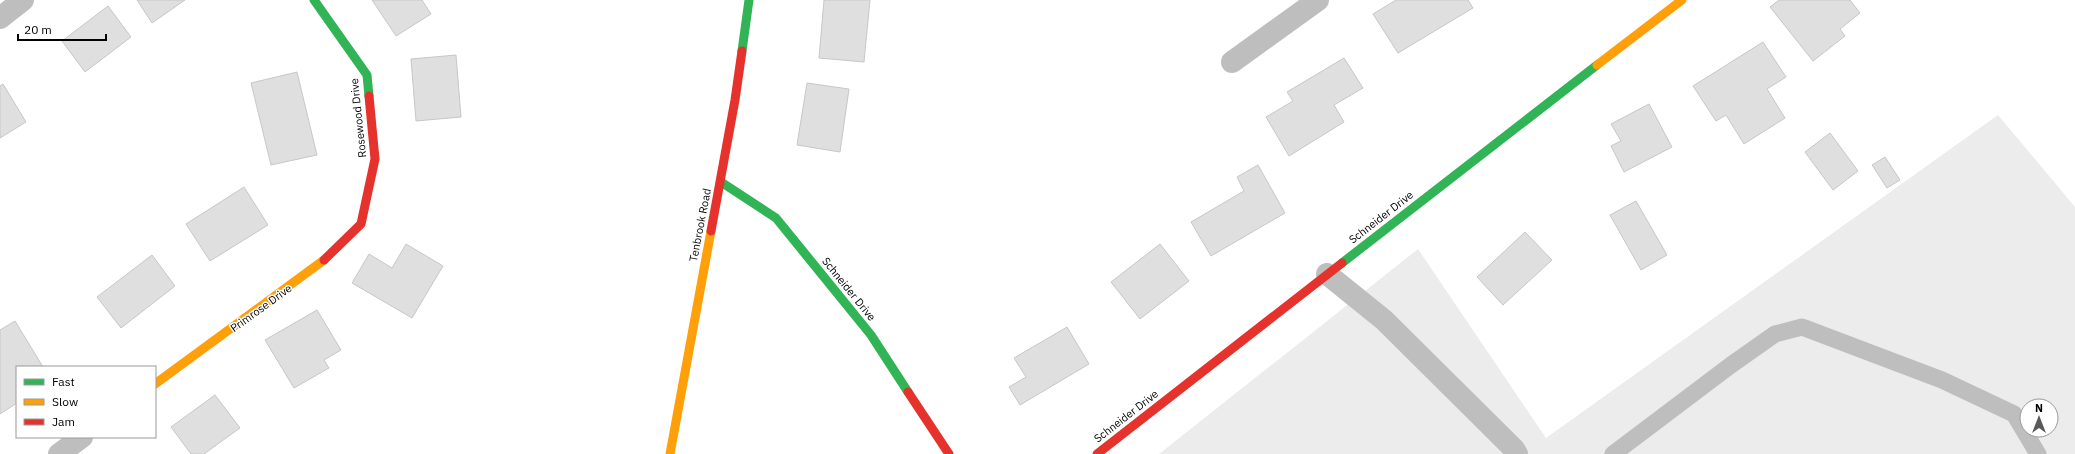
<svg xmlns="http://www.w3.org/2000/svg" width="2075" height="454" viewBox="0 0 2075 454" font-family="'IBM Plex Sans',sans-serif">
  <style>
    .green { fill: #ececec; fill-rule: evenodd }
    .building { fill: #dfdfdf; stroke: #c7c7c7 }
    .lines { fill: none; stroke-linecap: round; stroke-linejoin: round }
    .lane { stroke: #bebebe; stroke-width: 17 }
    .street { stroke: #bebebe; stroke-width: 22 }
    .fast { stroke: #30b455; stroke-width: 9 }
    .slow { stroke: #ff9f0a; stroke-width: 9 }
    .jam { stroke: #e5322d; stroke-width: 9 }
    .labels { text-anchor: middle; dominant-baseline: central; stroke-width: 3; stroke-linejoin: round; paint-order: stroke }
    .street-label { font-size: 11px; fill: #000; stroke: #fff }
  </style>
  <rect width="100%" height="100%" fill="#fff"/>
  <path class="green" d="M1998,115L2075,207V454H1159L1418,249L1546,438ZM2027,406H2051V430H2027Z"/>
  <g class="building">
    <polygon points="137,0 185,0 152,23"/>
    <polygon points="372,0 422,0 431,14 396,36"/>
    <polygon points="824,0 870,0 864,62 819,58"/>
    <polygon points="1396,0 1468,0 1473,8 1398,53 1373,14"/>
    <polygon points="1779,0 1850,0 1860,13 1840,29 1845,36 1813,61 1770,7"/>
    <polygon points="108,6 131,37 85,72 62,41"/>
    <polygon points="1763,42 1786,77 1767,89 1785,118 1744,144 1726,115 1716,121 1693,86"/>
    <polygon points="456,55 461,117 416,121 411,59"/>
    <polygon points="1344,58 1363,88 1334,105 1344,122 1289,156 1266,117 1293,101 1287,92"/>
    <polygon points="297,72 317,155 271,165 251,83"/>
    <polygon points="807,83 849,89 840,152 797,145"/>
    <polygon points="3,84 26,122 0,138 0,86"/>
    <polygon points="1649,104 1672,147 1624,172 1611,146 1621,141 1611,124"/>
    <polygon points="1830,133 1858,171 1833,190 1805,152"/>
    <polygon points="1885,157 1900,180 1887,188 1872,165"/>
    <polygon points="1258,165 1285,213 1211,256 1191,222 1244,191 1237,177"/>
    <polygon points="244,187 268,225 210,261 186,224"/>
    <polygon points="1636,201 1667,255 1641,270 1610,215"/>
    <polygon points="1525,232 1552,260 1503,305 1477,277"/>
    <polygon points="406,244 443,266 412,318 352,283 369,254 392,268"/>
    <polygon points="1160,244 1189,281 1140,319 1111,282"/>
    <polygon points="152,255 175,286 121,328 97,297"/>
    <polygon points="317,310 341,350 324,360 329,368 294,388 265,340"/>
    <polygon points="15,321 43,367 17,367 17,403 0,414 0,330"/>
    <polygon points="1067,327 1089,364 1020,405 1009,387 1026,377 1014,358"/>
    <polygon points="215,395 240,428 204,454 191,454 171,427"/>
  </g>
  <g class="lines">
    <polyline class="lane" points="1613,454 1731,365 1775,334 1802,327 1942,380 2014,414 2038,454"/>
    <g class="street">
      <polyline points="0,18 23,0"/>
      <polyline points="1232,62 1318,0"/>
      <polyline points="1327,274 1384,320 1514,449 1517,454"/>
      <polyline points="59,454 82,437"/>
    </g>
    <g class="fast">
      <polyline points="314,0 367,75 369,96"/>
      <polyline points="742,51 749,0"/>
      <polyline points="721,182 776,218 871,335 908,392"/>
      <polyline points="1342,263 1597,65"/>
    </g>
    <g class="slow">
      <polyline points="1597,65 1682,0"/>
      <polyline points="155,384 324,260"/>
      <polyline points="670,454 711,231"/>
    </g>
    <g class="jam">
      <polyline points="711,231 735,100 742,51"/>
      <polyline points="324,260 361,224 375,159 369,96"/>
      <polyline points="908,392 949,454"/>
      <polyline points="1097,454 1342,263"/>
    </g>
  </g>
  <g class="labels">
    <g class="street-label">
      <text transform="translate(358 118) rotate(-96)">Rosewood Drive</text>
      <text transform="translate(1381 217) rotate(-38)">Schneider Drive</text>
      <text transform="translate(700 225) rotate(-79)">Tenbrook Road</text>
      <text transform="translate(849 289) rotate(51)">Schneider Drive</text>
      <text transform="translate(261 308) rotate(-36)">Primrose Drive</text>
      <text transform="translate(1126 416) rotate(-38)">Schneider Drive</text>
    </g>
  </g>
  <rect x="16" y="366" width="140" height="72" fill="#ffffff" stroke="#999999"/>
  <rect x="24" y="379" width="20" height="6" fill="#30b455" stroke="#999999"/>
  <text x="52" y="386" font-size="12" fill="#000000">Fast</text>
  <rect x="24" y="399" width="20" height="6" fill="#ff9f0a" stroke="#999999"/>
  <text x="52" y="406" font-size="12" fill="#000000">Slow</text>
  <rect x="24" y="419" width="20" height="6" fill="#e5322d" stroke="#999999"/>
  <text x="52" y="426" font-size="12" fill="#000000">Jam</text>
  <g transform="translate(2039 418)"><circle r="19" fill="#ffffff" stroke="#999999"/>
  <path d="M0-3L7 15L0 10L-7 15Z" fill="#595959"/>
  <text y="-6" font-size="11" font-weight="bold" text-anchor="middle" fill="#000000">N</text>
  </g>
  <path d="M18 34v6h88v-6" fill="none" stroke="#000000" stroke-width="2"/>
  <text x="24" y="34" font-size="12" fill="#000000" stroke="#ffffff" stroke-width="3" paint-order="stroke">20 m</text>
</svg>
